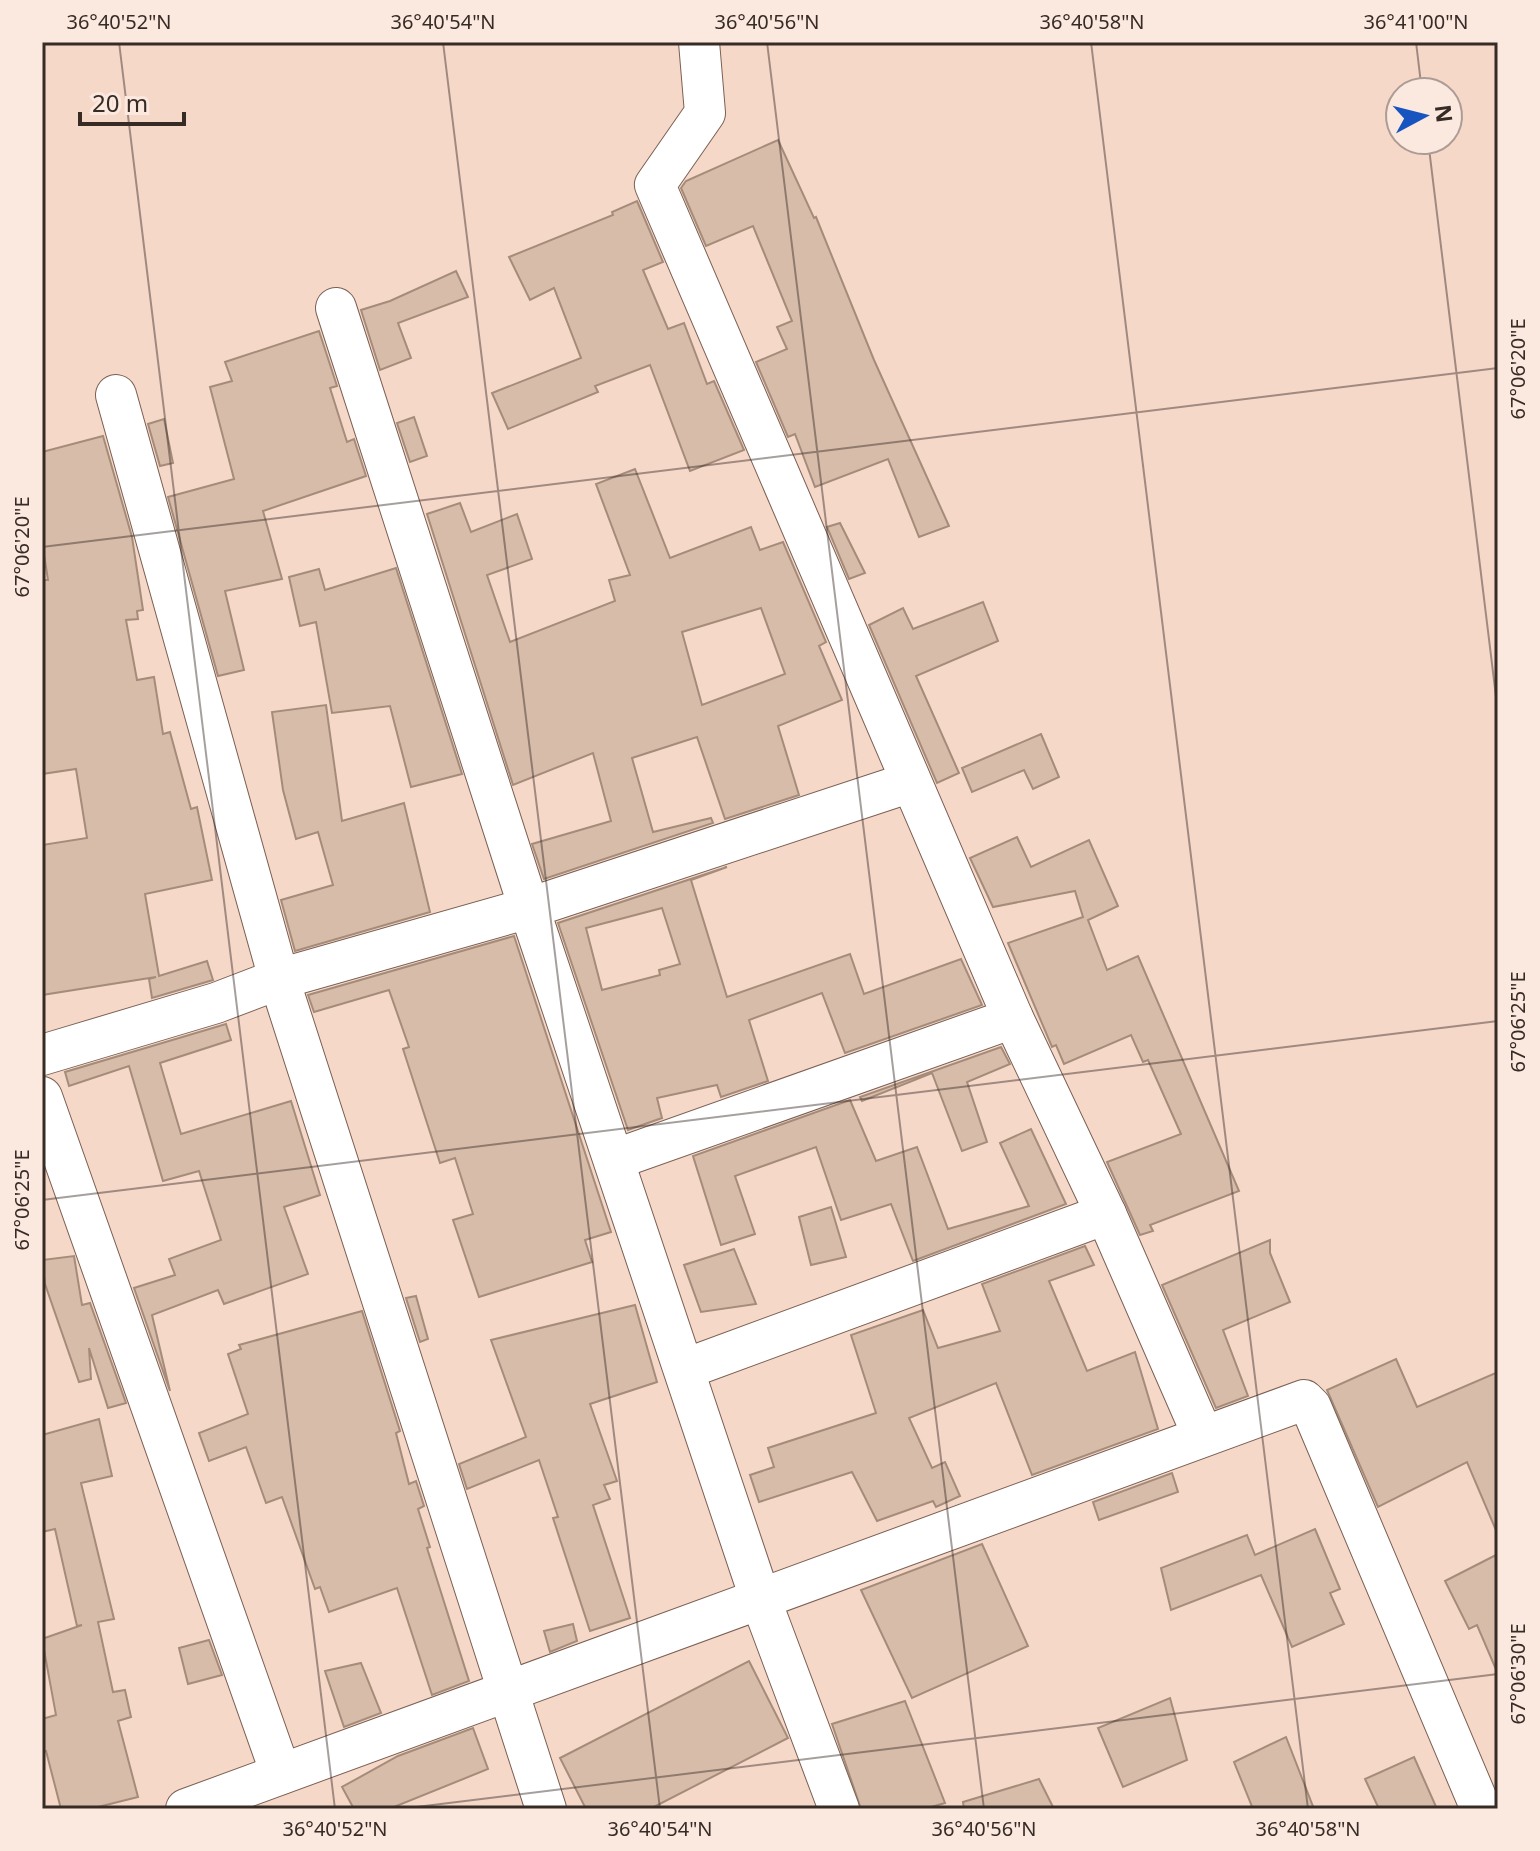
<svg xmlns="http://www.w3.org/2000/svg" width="1540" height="1851" viewBox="0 0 1540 1851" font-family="'Noto Sans',sans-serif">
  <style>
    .building { fill: #d7bca9; stroke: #a58c7a; stroke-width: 2; fill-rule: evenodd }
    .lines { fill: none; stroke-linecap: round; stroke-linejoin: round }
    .minor-casing { stroke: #7a5f52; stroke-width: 42 }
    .minor { stroke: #fff; stroke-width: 40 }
    .ticks { fill: none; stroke: #372b25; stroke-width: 2; stroke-opacity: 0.45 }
    .neatline { fill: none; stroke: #372b25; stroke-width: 3 }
    .ticks-label { font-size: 20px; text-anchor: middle; fill: #372b25 }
  </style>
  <rect width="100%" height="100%" fill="#f6d8c9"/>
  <g class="building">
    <polygon points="778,140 814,218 816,217 874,360 949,526 919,537 888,459 815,487 795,434 788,437 756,362 787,349 777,327 792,321 753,226 706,246 681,188 686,181"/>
    <polygon points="637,201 663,262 643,270 668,329 684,323 707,384 714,381 744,450 690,471 650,365 595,386 598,392 508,429 492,393 581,358 554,288 530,300 509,257 613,215 612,212"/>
    <polygon points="456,271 468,297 398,323 411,358 380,370 361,310 390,301"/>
    <polygon points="319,331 337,386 330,388 347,442 354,439 366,476 263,511 282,579 225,591 244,670 218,676 168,497 234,479 210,387 232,381 225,362"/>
    <polygon points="414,417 427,456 410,462 397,423"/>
    <polygon points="164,419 173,463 160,466 148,424"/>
    <polygon points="103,436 132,537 143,610 137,611 138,619 126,620 137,680 154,677 163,734 170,732 191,809 197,807 212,880 145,894 159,976 207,961 213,980 152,998 149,979 156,977 42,995 42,845 87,838 76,769 42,774 42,580 48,580 42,542 42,452"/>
    <path d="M635,469L670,558L751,527L760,550L783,542L826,642L819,646L842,700L778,726L799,795L725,819L697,737L632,758L653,832L711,818L713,823L544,879L532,844L611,821L593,753L513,785L427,514L460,503L471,532L517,514L532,559L487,575L510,642L615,601L609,580L630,575L596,484ZM761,608L785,674L702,705L682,632Z"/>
    <polygon points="840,523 865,573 849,579 827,527"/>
    <polygon points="396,568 462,774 411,787 390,706 332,713 316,622 300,626 289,577 319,569 325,590"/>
    <polygon points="983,602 998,641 916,676 959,773 937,783 869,625 903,608 913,629"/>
    <polygon points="326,705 342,821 404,803 430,912 295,951 281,900 333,885 318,832 296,839 283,790 272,712"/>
    <polygon points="1041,734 1059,777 1033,789 1024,770 972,792 962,768"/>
    <polygon points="1017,837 1031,867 1089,840 1118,906 1088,920 1107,970 1138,956 1239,1191 1150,1225 1153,1231 1140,1235 1107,1162 1181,1134 1148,1060 1143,1062 1131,1035 1064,1064 1056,1045 1052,1047 1008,943 1083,917 1075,891 993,907 970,858"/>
    <path d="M727,867L691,880L727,997L850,954L864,994L961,959L982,1005L845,1053L822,993L749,1020L768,1081L721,1097L717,1085L657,1098L662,1118L628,1130L558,923ZM662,908L680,964L659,970L660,975L602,990L586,928Z"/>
    <polygon points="514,936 611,1232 585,1240 592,1262 479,1297 453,1220 473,1214 455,1158 440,1163 403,1049 409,1047 389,990 314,1012 308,995"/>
    <polygon points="226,1024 231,1040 160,1063 181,1134 291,1101 320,1195 284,1207 308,1274 224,1304 218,1290 152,1315 170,1391 134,1288 175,1275 169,1259 221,1240 199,1171 163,1181 129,1066 69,1086 65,1072"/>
    <polygon points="1001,1047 1010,1064 967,1082 987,1142 962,1151 932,1073 862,1101 860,1097"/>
    <polygon points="850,1100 876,1161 917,1147 948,1229 1029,1206 1000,1143 1031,1129 1066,1204 913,1261 891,1204 841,1220 816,1147 735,1176 755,1234 721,1245 693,1156"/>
    <polygon points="831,1207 846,1257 811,1265 799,1217"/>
    <polygon points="1270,1240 1270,1253 1290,1302 1223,1330 1248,1396 1216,1408 1162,1285"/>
    <polygon points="1085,1246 1094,1265 1049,1281 1087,1371 1135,1352 1158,1429 1032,1475 996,1383 909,1418 932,1468 945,1462 960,1496 936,1507 933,1501 877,1521 852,1472 759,1502 750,1475 774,1467 768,1448 876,1413 851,1335 923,1310 938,1348 1000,1331 982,1284"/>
    <polygon points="734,1249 756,1304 701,1312 684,1265"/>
    <polygon points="74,1256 82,1305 90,1303 126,1403 108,1408 89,1348 91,1379 79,1382 45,1284 42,1260"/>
    <polygon points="416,1296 428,1339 420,1342 406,1298"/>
    <polygon points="635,1305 657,1382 590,1404 617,1481 604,1485 610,1499 593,1505 630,1618 590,1631 553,1518 558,1517 539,1460 467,1489 459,1464 526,1437 491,1340"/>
    <polygon points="362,1311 400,1431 396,1433 409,1484 416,1481 424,1506 418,1509 430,1547 427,1548 469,1681 432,1695 397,1588 329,1612 320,1587 315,1589 282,1497 266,1503 246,1447 209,1461 199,1433 248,1414 228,1354 241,1349 239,1345"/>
    <polygon points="1396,1359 1417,1407 1498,1372 1498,1535 1467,1462 1378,1507 1327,1390"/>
    <polygon points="99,1419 112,1476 81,1483 114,1619 98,1622 113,1692 125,1690 131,1717 118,1721 138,1797 90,1809 61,1809 46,1751 42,1752 42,1719 56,1715 42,1639 82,1625 77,1626 55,1529 42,1532 42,1435"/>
    <polygon points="1172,1473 1178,1492 1099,1520 1093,1502"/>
    <polygon points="1315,1529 1340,1589 1330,1593 1344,1624 1292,1647 1261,1575 1171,1610 1161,1568 1247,1535 1255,1555"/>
    <polygon points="982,1544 1028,1646 912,1698 861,1590"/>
    <polygon points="1498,1554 1498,1674 1477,1625 1469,1629 1445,1581"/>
    <polygon points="573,1624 577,1641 550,1652 544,1631"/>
    <polygon points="209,1640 222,1675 188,1684 179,1648"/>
    <polygon points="749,1661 788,1738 650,1809 586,1809 560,1758"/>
    <polygon points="361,1663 381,1713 344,1727 325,1671"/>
    <polygon points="1170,1698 1187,1760 1123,1787 1098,1728"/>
    <polygon points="905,1701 945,1803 924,1809 861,1809 832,1724"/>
    <polygon points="473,1728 488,1769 389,1809 354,1809 342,1787 398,1756"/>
    <polygon points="1286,1737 1314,1809 1253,1809 1234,1762"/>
    <polygon points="1414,1757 1437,1809 1379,1809 1365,1779"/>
    <polygon points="1039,1779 1054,1809 964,1809 963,1802"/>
  </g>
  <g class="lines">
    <g class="minor-casing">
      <g id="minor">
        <polyline points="699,42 705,113 655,185 1013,1018 1106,1214 1203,1436"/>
        <polyline points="336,308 529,908 760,1598 839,1809"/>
        <polyline points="116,395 279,979 546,1809"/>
        <polyline points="42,1055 216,1003 279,979 529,908 911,782"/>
        <polyline points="42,1097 281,1774"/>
        <polyline points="616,1159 1013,1018"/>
        <polyline points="685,1369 1106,1214"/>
        <polyline points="186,1809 1304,1400 1311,1407 1481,1809"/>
      </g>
    </g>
    <use href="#minor" class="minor"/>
  </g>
  <path class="ticks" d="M119,42L335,1809M443,42L660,1809M767,42L984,1809M1091,42L1308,1809M1416,42L1422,92M1428,140L1498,713M42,547L1498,368M42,1200L1498,1021M400,1809L1498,1674"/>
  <rect width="1540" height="1851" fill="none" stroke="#fbe8df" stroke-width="88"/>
  <g transform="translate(1424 116) rotate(83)"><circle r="38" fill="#fbe8df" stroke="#ad9c95" stroke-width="2"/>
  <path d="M0-6L14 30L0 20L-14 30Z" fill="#1854c0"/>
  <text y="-12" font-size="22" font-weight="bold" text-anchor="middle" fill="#372b25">N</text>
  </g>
  <path d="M80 112v12h104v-12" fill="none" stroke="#372b25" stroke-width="4"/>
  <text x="92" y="112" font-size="24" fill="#372b25" stroke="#fbe8df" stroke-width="6" paint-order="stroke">20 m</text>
  <rect x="44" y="44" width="1452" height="1763" class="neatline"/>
  <g class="ticks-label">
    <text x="119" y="29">36°40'52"N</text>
    <text x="443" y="29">36°40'54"N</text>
    <text x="767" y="29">36°40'56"N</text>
    <text x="1092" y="29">36°40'58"N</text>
    <text x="1416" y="29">36°41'00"N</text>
    <text transform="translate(1518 369) rotate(-90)" y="7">67°06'20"E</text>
    <text transform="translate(22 547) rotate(-90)" y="7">67°06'20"E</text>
    <text transform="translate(1518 1022) rotate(-90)" y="7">67°06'25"E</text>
    <text transform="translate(22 1200) rotate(-90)" y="7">67°06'25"E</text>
    <text transform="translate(1518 1674) rotate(-90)" y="7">67°06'30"E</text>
    <text x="335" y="1836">36°40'52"N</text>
    <text x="660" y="1836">36°40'54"N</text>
    <text x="984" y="1836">36°40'56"N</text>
    <text x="1308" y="1836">36°40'58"N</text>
  </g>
</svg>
